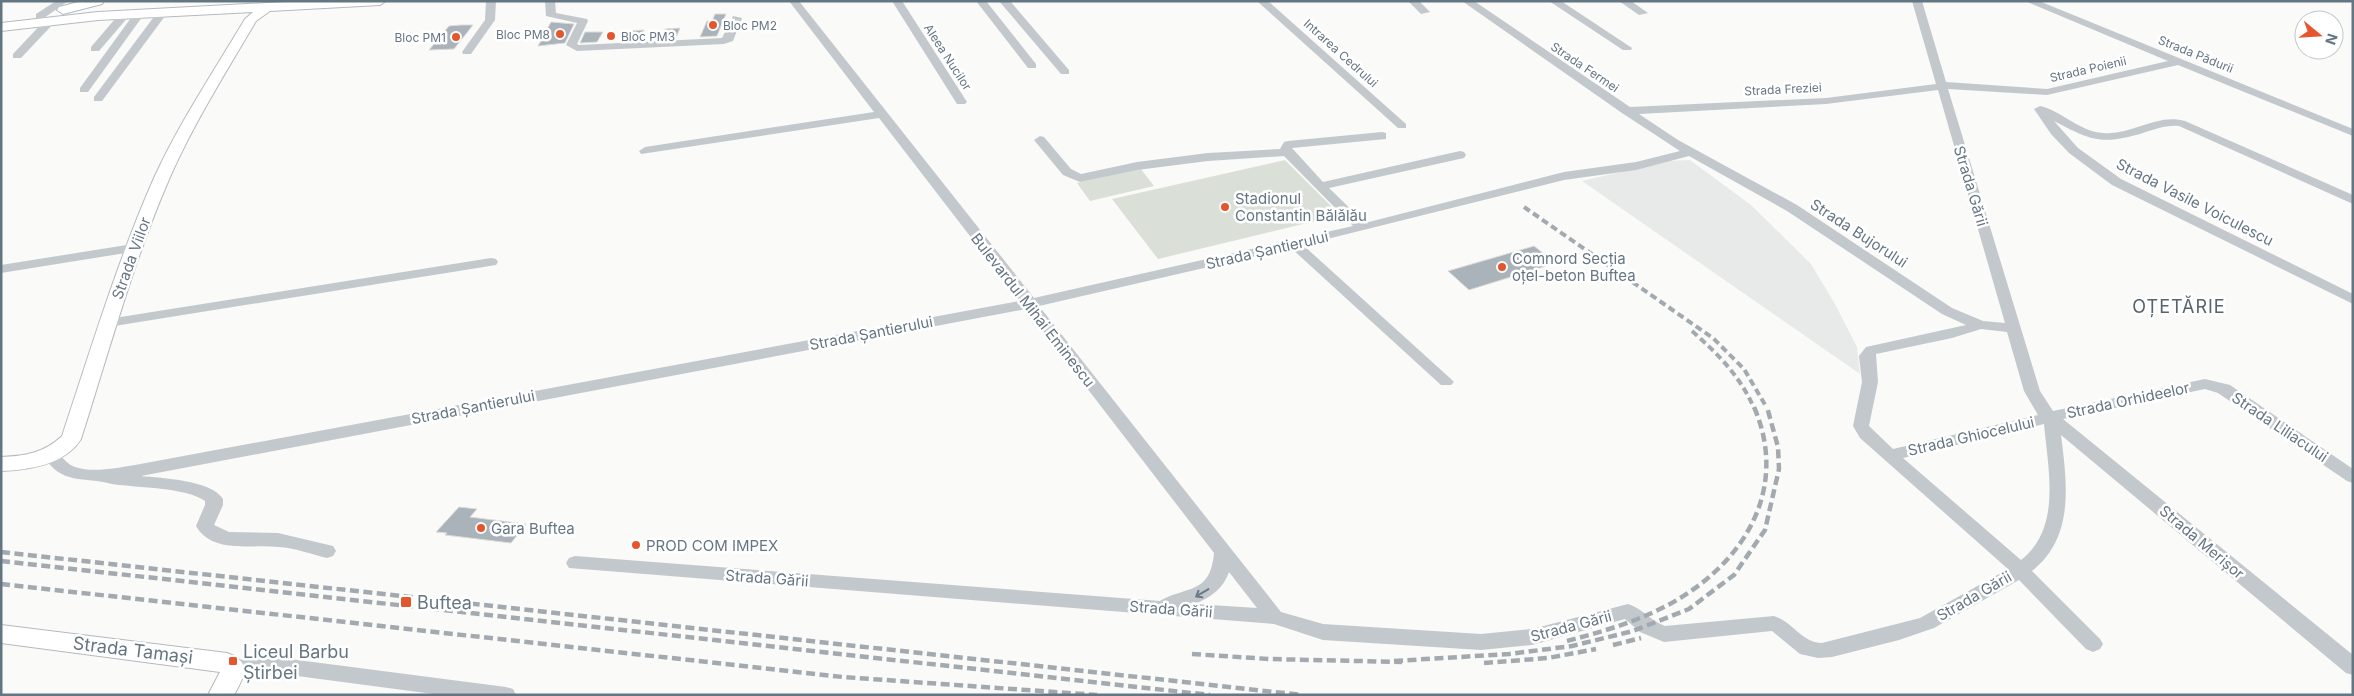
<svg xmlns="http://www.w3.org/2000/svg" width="2354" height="696" viewBox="0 0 2354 696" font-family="Inter,sans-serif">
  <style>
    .built { fill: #e8e9e9 }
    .green { fill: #dadfd7 }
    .building { fill: #aab3b9; stroke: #dcdcda }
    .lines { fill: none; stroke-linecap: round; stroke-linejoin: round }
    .major-casing { stroke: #b5babe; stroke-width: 2 }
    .minor { fill: #c3c8cc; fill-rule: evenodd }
    .major { fill: #fff; fill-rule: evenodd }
    .rail-far1 { stroke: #a2aab0; stroke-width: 4; stroke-dasharray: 7 4; stroke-linecap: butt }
    .rail { stroke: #a2aab0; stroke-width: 4.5; stroke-dasharray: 9 4.5; stroke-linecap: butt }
    .oneway { stroke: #6a7a87 }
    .poi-dot { fill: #e4572e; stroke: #fff; stroke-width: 2 }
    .labels { text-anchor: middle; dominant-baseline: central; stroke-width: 5; stroke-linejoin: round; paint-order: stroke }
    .far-poi-label { font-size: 12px; fill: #657683; stroke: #fff; text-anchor: start }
    .far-street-label { font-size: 12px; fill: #657683; stroke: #fff }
    .street-label { font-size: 15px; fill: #657683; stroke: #fff }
    .poi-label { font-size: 15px; fill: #657683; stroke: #fff; text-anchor: start }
    .quarter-label { font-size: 18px; letter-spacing: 1px; fill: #57646e; stroke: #fff }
    .near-poi-label { font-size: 18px; fill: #657683; stroke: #fff; text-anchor: start }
    .near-street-label { font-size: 18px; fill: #657683; stroke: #fff }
  </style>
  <rect width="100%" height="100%" fill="#fafaf8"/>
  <polygon class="built" points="1690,160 1751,205 1811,264 1835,304 1857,347 1860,374 1582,181 1668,161"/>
  <g class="green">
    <polygon points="1285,160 1340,215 1158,259 1112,199"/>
    <polygon points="1140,168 1154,186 1090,201 1077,183"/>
  </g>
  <g class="building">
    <polygon points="715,14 726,14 717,36 700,37 707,21 712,21"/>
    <polygon points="551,22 574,24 565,43 538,46"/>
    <polygon points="461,25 473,25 454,49 429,50 449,26"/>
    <polygon points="680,28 676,38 660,39 665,29"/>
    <polygon points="644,30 639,40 623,41 629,31"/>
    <polygon points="585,32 603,32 597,42 580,43"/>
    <polygon points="1534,246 1556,263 1469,290 1448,271"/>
    <polygon points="459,507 477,509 470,517 526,524 511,543 445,535 447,533 436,532"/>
  </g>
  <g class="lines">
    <g class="major-casing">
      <g id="major">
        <polygon points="82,1 104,1 102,4 63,14 57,10 59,7"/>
        <path d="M305,1H386L380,5L270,11L256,21C226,72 194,123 170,177C133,262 109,351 81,439C65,465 29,470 1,471V457C25,456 44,453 62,436C91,349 117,262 154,178C179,123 214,71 245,19L253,12L98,20L1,31V23L98,12Z"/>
        <path d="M1,625L227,653C253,662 244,677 234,695H208L220,672L1,643Z"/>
      </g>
    </g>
    <g class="minor">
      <polygon points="56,1 68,1 44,18 36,18 36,14"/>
      <polygon points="486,1 496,1 495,20 471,54 463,54 462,52 485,20"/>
      <polygon points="545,1 555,1 556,13 587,19 588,21 577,44 579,45 722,38 733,16 742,18 733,41 724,44 577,51 566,45 577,23 546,16"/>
      <path d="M789,1H799L1034,298L1353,226L1284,156L1208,161L1137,170L1080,182L1063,175L1034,140L1040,136L1044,137L1071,169L1081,174L1137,162L1208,153L1280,149L1284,142L1288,141L1382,132L1386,133V139L1292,148L1323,182L1460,151L1464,152L1466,155L1464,158L1329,188L1365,223L1564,172L1636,162L1680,151L1622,113L1462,1H1474L1630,107L1826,98L1936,84L1912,1H1922L1946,82L2047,89L2168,61L2025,1H2039L2353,129V136L2178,65L2047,95L1948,89L2040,391L2053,411L2205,379L2230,385L2353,469V483L2347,481L2218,393L2205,389L2063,419L2353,655V675L2346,673L2061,435C2067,483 2075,537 2032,571L2100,639L2103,644L2100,649L2093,652L2086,649L2019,580L1934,628L1899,640L1832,657L1818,658L1800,654L1772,631L1664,642L1640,632L1625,619L1532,645L1481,650L1323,640L1274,624L569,568L566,563L569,558L575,556L1160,601C1188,585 1210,595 1214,553L1026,309L141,476C161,478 212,480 223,499V505L214,525L229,532L278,533L333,546L336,551L333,556L327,558C311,554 295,548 278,547C251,544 212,554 196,526L205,505V501C185,487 138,488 112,484C84,476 61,486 43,455L45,451C60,447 62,463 75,467C93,473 116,468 135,465L1020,301L879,118L641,154L639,151L645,147L874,112ZM1938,90L2005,323L1983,321L1952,308L1797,205L1678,140L1639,114L1826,104ZM1689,156L1787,211L1942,314L1966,325L1866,347L1859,356L1862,382L1853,426L1860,438L2008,569L1920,618L1822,643C1802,643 1793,622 1774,616L1665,626C1651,621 1642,608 1628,604L1532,629L1481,634L1323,624L1281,612L1039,306L1291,248L1441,385H1451L1454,382L1451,379L1303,245L1564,180L1636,170ZM1981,329L2007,332L2024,391L2038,415L1893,449L1869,426L1878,382L1876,354L1952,338ZM2044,424C2048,469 2062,528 2021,560L1903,458ZM1229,572L1257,608L1195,604C1211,597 1223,589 1229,572Z"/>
      <polygon points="892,1 902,1 967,102 965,104 957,104"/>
      <polygon points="976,1 986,1 1036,64 1036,68 1028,68"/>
      <polygon points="999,1 1010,1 1069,70 1069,74 1061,74"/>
      <polygon points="1257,1 1268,1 1406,124 1406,128 1398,128"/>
      <polygon points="1408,1 1419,1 1430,12 1421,14"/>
      <polygon points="1549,1 1561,1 1632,48 1631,50 1623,50"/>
      <polygon points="1619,1 1631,1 1648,13 1639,15"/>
      <polygon points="163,9 168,12 102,101 94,101 94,97 159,10"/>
      <polygon points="140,10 145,13 88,92 80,92 80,88 136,11"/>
      <polygon points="125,11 129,12 129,16 99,51 91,51 91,47 121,12"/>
      <polygon points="50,18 55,21 54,23 21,58 13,58 13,54 46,19"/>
      <path d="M2040,106C2062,111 2080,132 2103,133C2131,136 2156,113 2185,121L2353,195V204L2179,126C2165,125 2153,130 2140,134C2100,145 2090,140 2054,121L2078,148L2121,179L2353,294V304L2112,185L2069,153L2051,134L2034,109Z"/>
      <polygon points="133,244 138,245 140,248 138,251 1,273 1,265"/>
      <polygon points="491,258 496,259 498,262 496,265 108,327 101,323 108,319"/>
      <polygon points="282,658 506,687 513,689 516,695 441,695 282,674 232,676 225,674 222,668 225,662 232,660"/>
    </g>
    <use href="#major" class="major"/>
    <g class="rail-far1">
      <polyline points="1524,207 1713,338 1744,369 1767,408"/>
      <path d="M1692,331C1718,354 1740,376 1754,408"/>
    </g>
    <g class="rail">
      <polyline points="1,552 1302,695"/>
      <polyline points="1,561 1210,695"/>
      <polyline points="1,584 843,677 1097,695"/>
      <path d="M1567,641C1601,632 1636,622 1668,605C1743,565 1790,490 1754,407"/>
      <polyline points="1613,645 1641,638"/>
      <polyline points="1192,654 1269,659 1402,662"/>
      <polyline points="1394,661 1509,654 1572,646 1633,631 1689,609 1734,575 1765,530 1779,469 1778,447 1767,407"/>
      <polyline points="1484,663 1548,658 1596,649"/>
    </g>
  </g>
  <defs><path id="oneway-shaft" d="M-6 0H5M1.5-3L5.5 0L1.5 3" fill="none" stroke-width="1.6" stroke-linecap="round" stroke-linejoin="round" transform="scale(1.25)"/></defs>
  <use class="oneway" href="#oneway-shaft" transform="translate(1202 593) rotate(149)"/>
  <g class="poi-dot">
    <circle cx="713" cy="25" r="5"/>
    <circle cx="560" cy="34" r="5"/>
    <circle cx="611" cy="36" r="5"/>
    <circle cx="456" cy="37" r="5"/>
    <circle cx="1225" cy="207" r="5"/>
    <circle cx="1502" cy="267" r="5"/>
    <circle cx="481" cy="528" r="5"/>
    <circle cx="636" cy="545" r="5"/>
    <rect x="400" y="596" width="12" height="12" rx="2.5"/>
    <rect x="228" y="656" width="10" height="10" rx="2.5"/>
  </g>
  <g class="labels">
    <g class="far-poi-label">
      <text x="723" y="25">Bloc PM2</text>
      <text x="550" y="34" text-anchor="end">Bloc PM8</text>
      <text x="621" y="36">Bloc PM3</text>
      <text x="446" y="37" text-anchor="end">Bloc PM1</text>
    </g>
    <g class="far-street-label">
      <text transform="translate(1341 53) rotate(42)">Intrarea Cedrului</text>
      <text transform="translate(2196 54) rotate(22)">Strada Pădurii</text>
      <text transform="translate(948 57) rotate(57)">Aleea Nucilor</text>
      <text transform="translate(1585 67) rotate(34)">Strada Fermei</text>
      <text transform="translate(2088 69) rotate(-13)">Strada Poienii</text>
      <text transform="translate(1783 89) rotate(-3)">Strada Freziei</text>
    </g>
    <g class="street-label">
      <text transform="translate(1971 186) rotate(73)">Strada Gării</text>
      <text transform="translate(2195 202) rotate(27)">Strada Vasile Voiculescu</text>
      <text transform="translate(1859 233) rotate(33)">Strada Bujorului</text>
      <text transform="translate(1267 250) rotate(-13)">Strada Șantierului</text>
      <text transform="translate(131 258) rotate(-70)">Strada Viilor</text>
      <text transform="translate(1033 310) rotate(52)">Bulevardul Mihai Eminescu</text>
      <text transform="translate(871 333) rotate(-11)">Strada Șantierului</text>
      <text transform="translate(2128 400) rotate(-12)">Strada Orhideelor</text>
      <text transform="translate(473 407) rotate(-11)">Strada Șantierului</text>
      <text transform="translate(2280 427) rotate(34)">Strada Liliacului</text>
      <text transform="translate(1971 436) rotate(-13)">Strada Ghiocelului</text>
      <text transform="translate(2202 542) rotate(40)">Strada Merișor</text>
      <text transform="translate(767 578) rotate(4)">Strada Gării</text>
      <text transform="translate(1974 596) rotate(-30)">Strada Gării</text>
      <text transform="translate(1171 609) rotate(4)">Strada Gării</text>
      <text transform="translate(1571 626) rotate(-15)">Strada Gării</text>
    </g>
    <g class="poi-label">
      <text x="1235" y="198">Stadionul<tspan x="1235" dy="17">Constantin Bălălău</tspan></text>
      <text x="1512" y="258">Comnord Secția<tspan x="1512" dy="17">oțel-beton Buftea</tspan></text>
      <text x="491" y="528">Gara Buftea</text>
      <text x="646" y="545">PROD COM IMPEX</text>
    </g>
    <g class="quarter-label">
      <text x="2179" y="306">OȚETĂRIE</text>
    </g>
    <g class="near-poi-label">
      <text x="417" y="602">Buftea</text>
      <text x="243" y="651">Liceul Barbu<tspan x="243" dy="21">Știrbei</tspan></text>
    </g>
    <g class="near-street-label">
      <text transform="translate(133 650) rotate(7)">Strada Tamași</text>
    </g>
  </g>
  <rect width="2354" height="696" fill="none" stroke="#657683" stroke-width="5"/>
  <g transform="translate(2319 35) rotate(108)"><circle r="24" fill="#ffffff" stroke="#c1c8cd"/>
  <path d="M0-4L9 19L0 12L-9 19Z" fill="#e4572e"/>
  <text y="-8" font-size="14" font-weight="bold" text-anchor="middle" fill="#657683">N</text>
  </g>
</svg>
